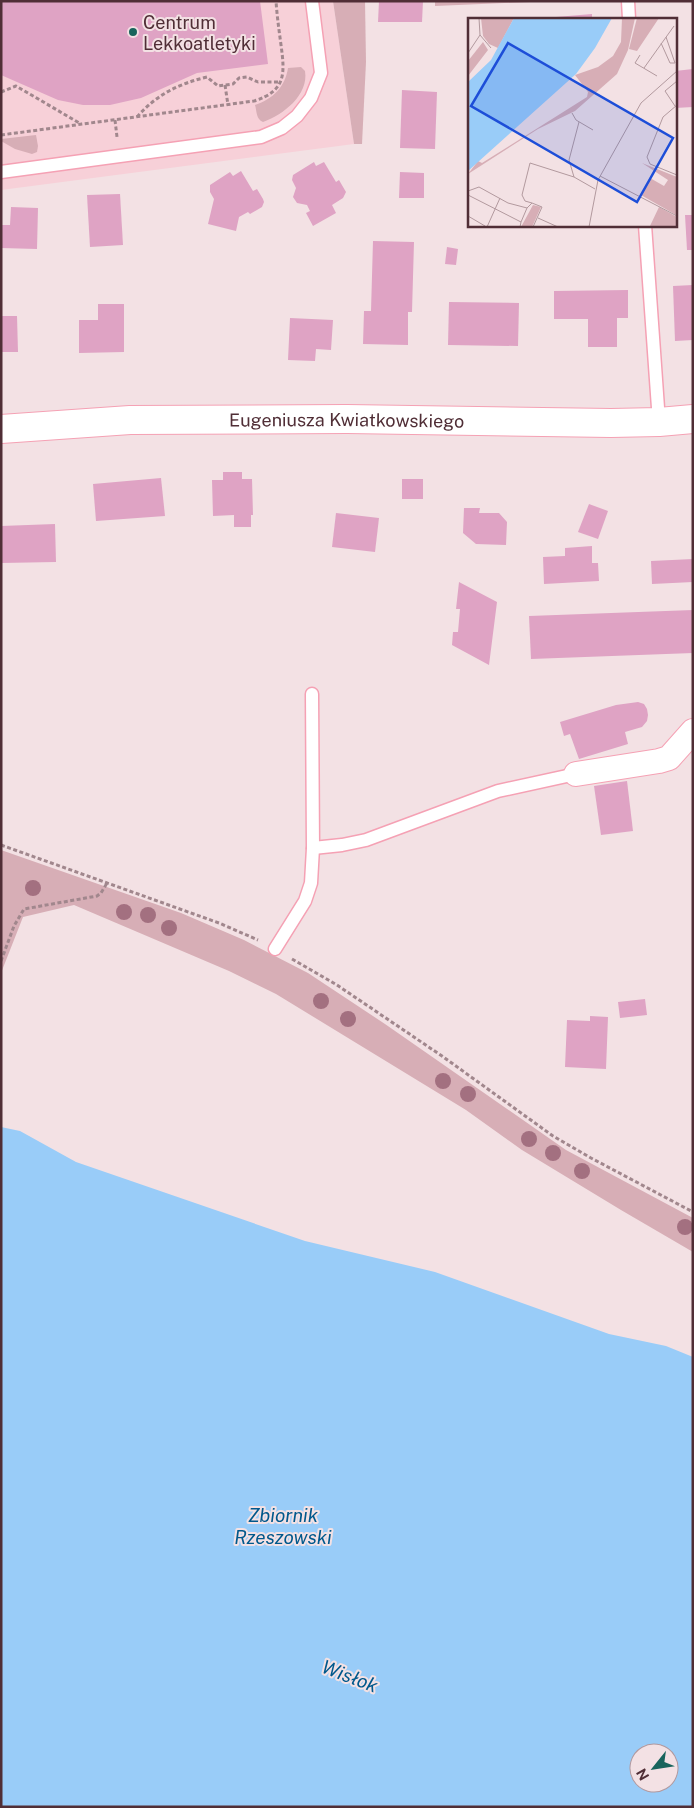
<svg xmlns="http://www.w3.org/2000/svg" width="694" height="1808" viewBox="0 0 694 1808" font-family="'Public Sans',sans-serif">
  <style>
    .built { fill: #f7d0d8 }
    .green { fill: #d7aeb6 }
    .water { fill: #99ccf8; fill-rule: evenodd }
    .building { fill: #dfa3c4 }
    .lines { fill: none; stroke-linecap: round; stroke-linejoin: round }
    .lane-casing { stroke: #f5a1b4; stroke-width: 15 }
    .street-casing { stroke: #f5a1b4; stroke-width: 26 }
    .secondary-casing { stroke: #f5a1b4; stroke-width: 30 }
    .path { stroke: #a1878d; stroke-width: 3; stroke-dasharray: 4 2.5; stroke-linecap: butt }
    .lane { stroke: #fff; stroke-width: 12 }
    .street { stroke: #fff; stroke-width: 24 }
    .secondary { stroke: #fff; stroke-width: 28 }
    .tree { fill: #a37080 }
    .poi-dot { fill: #18645c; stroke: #f3e1e4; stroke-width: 2 }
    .labels { text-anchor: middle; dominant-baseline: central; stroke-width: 4; stroke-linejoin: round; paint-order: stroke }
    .poi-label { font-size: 18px; fill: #502e36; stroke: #f3e1e4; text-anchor: start }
    .street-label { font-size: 18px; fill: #502e36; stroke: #f3e1e4 }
    .water-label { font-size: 19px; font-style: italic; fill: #00588c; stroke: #f3e1e4 }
    .inset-road { fill: none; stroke: #b2999e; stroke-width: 1 }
    .view { fill: #1d4ed8; fill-opacity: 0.15; stroke: #1d4ed8; stroke-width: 2.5 }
    .inset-edge { fill: none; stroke: #502e36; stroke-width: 2.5 }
  </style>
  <rect width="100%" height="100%" fill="#f3e1e4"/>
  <polygon class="built" points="1,1 333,1 354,144 1,190"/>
  <g class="green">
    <polygon points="333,1 365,1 366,62 362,144 354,144"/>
    <polygon points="435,1 552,1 435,6"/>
    <path d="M301,67L305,71C309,95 283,115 263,122C256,119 257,112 255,105C273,99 285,87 288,68Z"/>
    <polygon points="36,135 38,146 37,152 32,154 15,149 1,141 1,139"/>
    <polygon points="1,850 181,913 244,940 308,973 385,1024 566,1150 693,1218 693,1252 621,1210 522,1150 466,1110 276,994 229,971 74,905 23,917 1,973"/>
  </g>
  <path class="water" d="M1,1127L20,1131L76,1162L305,1241L435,1272L609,1334L666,1346L693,1357V1807H1ZM639,1753H669V1783H639Z"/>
  <g class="building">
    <polygon points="1,1 260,1 268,64 197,73 141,98 110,105 83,105 58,100 1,75"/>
    <polygon points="379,1 423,1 422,22 378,22"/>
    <polygon points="592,14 592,19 556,19 556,17"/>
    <polygon points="677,43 678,61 675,62 675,44"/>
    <polygon points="693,69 693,107 675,108 675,71"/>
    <polygon points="402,90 437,92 435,149 400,148"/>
    <polygon points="314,162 316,166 324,162 336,182 339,180 346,192 343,198 332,205 336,213 313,226 306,213 310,211 307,205 297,203 293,197 296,188 292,180 293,175"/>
    <polygon points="241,171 253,191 257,189 263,199 264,202 262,207 250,214 248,212 239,217 236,231 208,224 214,199 210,192 210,185 230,172 233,176"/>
    <polygon points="400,172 424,173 424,198 399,198"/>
    <polygon points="120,194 123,245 90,247 87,195"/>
    <polygon points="11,207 38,208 37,249 1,248 1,225 10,225"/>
    <polygon points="685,215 693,215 693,250 687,250"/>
    <polygon points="373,241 414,242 412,312 408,312 408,345 363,344 364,311 371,311"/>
    <polygon points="447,247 458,249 456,265 445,264"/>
    <polygon points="693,285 693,340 675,341 673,286"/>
    <polygon points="628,290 628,318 617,318 617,347 588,347 588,319 554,319 554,291"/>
    <polygon points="449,302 519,303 518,346 448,345"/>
    <polygon points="98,304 124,304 124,352 79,353 79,320 98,320"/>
    <polygon points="1,316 17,316 18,352 1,352"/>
    <polygon points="290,318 333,320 331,350 316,349 315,361 288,360"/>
    <polygon points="223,472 242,472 242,479 252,479 253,515 251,515 251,527 234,527 234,515 213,516 212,480 223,480"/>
    <polygon points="161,478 165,516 96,521 93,484"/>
    <rect x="402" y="479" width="21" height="20"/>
    <polygon points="589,504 608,511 598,539 578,532"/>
    <polygon points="464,508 480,508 479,513 499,513 507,522 506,545 476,544 463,533"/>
    <polygon points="336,513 379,518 375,552 332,547"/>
    <polygon points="55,524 56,562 1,563 1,526"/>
    <polygon points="592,546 592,563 598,563 599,581 544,584 543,557 565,556 565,548"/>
    <polygon points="693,559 693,582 652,584 651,561"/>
    <polygon points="459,582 497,602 489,665 452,645 453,632 458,632 460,609 456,609"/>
    <polygon points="693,610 693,653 531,659 529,616"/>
    <polygon points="638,702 644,704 647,709 648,715 647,721 642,727 625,732 628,744 579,759 570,734 564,736 560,722 616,705"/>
    <polygon points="627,781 633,831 601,835 594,786"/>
    <polygon points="645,999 647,1015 620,1018 618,1002"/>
    <polygon points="590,1016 608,1017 606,1069 565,1067 567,1020 590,1021"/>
  </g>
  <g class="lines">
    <g class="lane-casing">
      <g id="lane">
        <polyline points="628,1 629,19"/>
        <polyline points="1,172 261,137 282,128 297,116 311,98 321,73 312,1"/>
        <polyline points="645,225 659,422"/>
        <polyline points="313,848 342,845 366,840 498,791 576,774"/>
        <polyline points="275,949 305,901 311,883 313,848 312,694"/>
      </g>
    </g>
    <g class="street-casing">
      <polyline id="street" points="576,774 659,761 669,758 693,731"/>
    </g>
    <g class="secondary-casing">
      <g id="secondary">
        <path id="s1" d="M1,429L130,420L347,419L611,423L659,422L693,419"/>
      </g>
    </g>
    <g class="path">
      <polyline points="225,85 228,105"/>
      <polyline points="1,92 16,86 81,124"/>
      <path d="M137,117C156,95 178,84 207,77L218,86L233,84L239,78L247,77L258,82H279"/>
      <polyline points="115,120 117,137"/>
      <path d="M1,135L254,101C286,91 285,74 281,45C279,30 277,16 276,1"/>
      <polyline points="1,845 219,923 258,940"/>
      <polyline points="292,959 337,985 442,1056 553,1136 591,1158 693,1212"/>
      <polyline points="1,961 14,926 24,909 97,896 101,893 107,883"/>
    </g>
    <use href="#lane" class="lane"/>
    <use href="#street" class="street"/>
    <use href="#secondary" class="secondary"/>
  </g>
  <g class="tree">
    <circle cx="33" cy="888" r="8"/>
    <circle cx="124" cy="912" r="8"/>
    <circle cx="148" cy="915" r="8"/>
    <circle cx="169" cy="928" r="8"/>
    <circle cx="321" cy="1001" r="8"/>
    <circle cx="348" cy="1019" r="8"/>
    <circle cx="443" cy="1081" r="8"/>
    <circle cx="468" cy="1094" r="8"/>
    <circle cx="529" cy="1139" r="8"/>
    <circle cx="553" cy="1153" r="8"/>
    <circle cx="582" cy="1171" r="8"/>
    <circle cx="685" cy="1227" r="8"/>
  </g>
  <circle class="poi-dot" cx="133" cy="32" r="5"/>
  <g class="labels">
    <g class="poi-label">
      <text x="143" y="22">Centrum<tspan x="143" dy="21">Lekkoatletyki</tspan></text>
    </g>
    <g class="street-label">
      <text stroke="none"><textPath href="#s1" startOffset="346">Eugeniusza Kwiatkowskiego</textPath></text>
    </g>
    <g class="water-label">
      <text x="283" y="1515">Zbiornik<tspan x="283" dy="22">Rzeszowski</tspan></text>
      <text transform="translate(350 1676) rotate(21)">Wisłok</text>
    </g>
  </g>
  <g transform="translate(468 18)">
    <rect width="209" height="209" fill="#f3e1e4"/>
    <path d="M13,0H46L30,30L21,26L15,18ZM154,0H167L160,32L149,56L107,93L70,111L0,156L10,143L14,145L119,79L120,74L107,57L130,49L145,38L153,24ZM169,0H191L169,33L161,31ZM15,24L20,32L0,58V43ZM174,145L209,159L208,197L173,177L182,160L196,168L200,162ZM65,187L73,189L64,209H53ZM191,189L209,199V209L182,208Z" fill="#d7aeb6"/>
    <path d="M46,0H144L127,30L108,56L0,153V64L23,42Z" fill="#99ccf8"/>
    <path class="inset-road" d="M12,17L23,30M193,25L202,45H207L198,19M0,35L12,17L11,0M172,37L167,45L189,58M176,50L206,8M209,87L195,99L179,139L182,146L209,157M207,88L197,73L209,63M104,95L108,102L125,112M132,158L209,198M106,159L101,142L111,104M0,173L11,169L40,185L59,190L53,204M0,177L53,204L52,209M64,185L57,183L54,177L62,145L106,159L127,171M59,190L64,185L74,189L65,209M0,198L17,208M70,200L90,209M19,209L32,180M121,209L130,162L173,85L209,53"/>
    <path class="view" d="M40,25L205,120L169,184L3,88Z"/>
    <rect width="209" height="209" class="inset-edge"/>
  </g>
  <rect width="694" height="1808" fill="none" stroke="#502e36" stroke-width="5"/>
  <g transform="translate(654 1768) rotate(240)"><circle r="24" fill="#f3e1e4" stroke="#b2999e"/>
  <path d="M0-4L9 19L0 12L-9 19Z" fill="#18645c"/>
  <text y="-8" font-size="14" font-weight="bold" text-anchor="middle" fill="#502e36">N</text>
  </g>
</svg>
